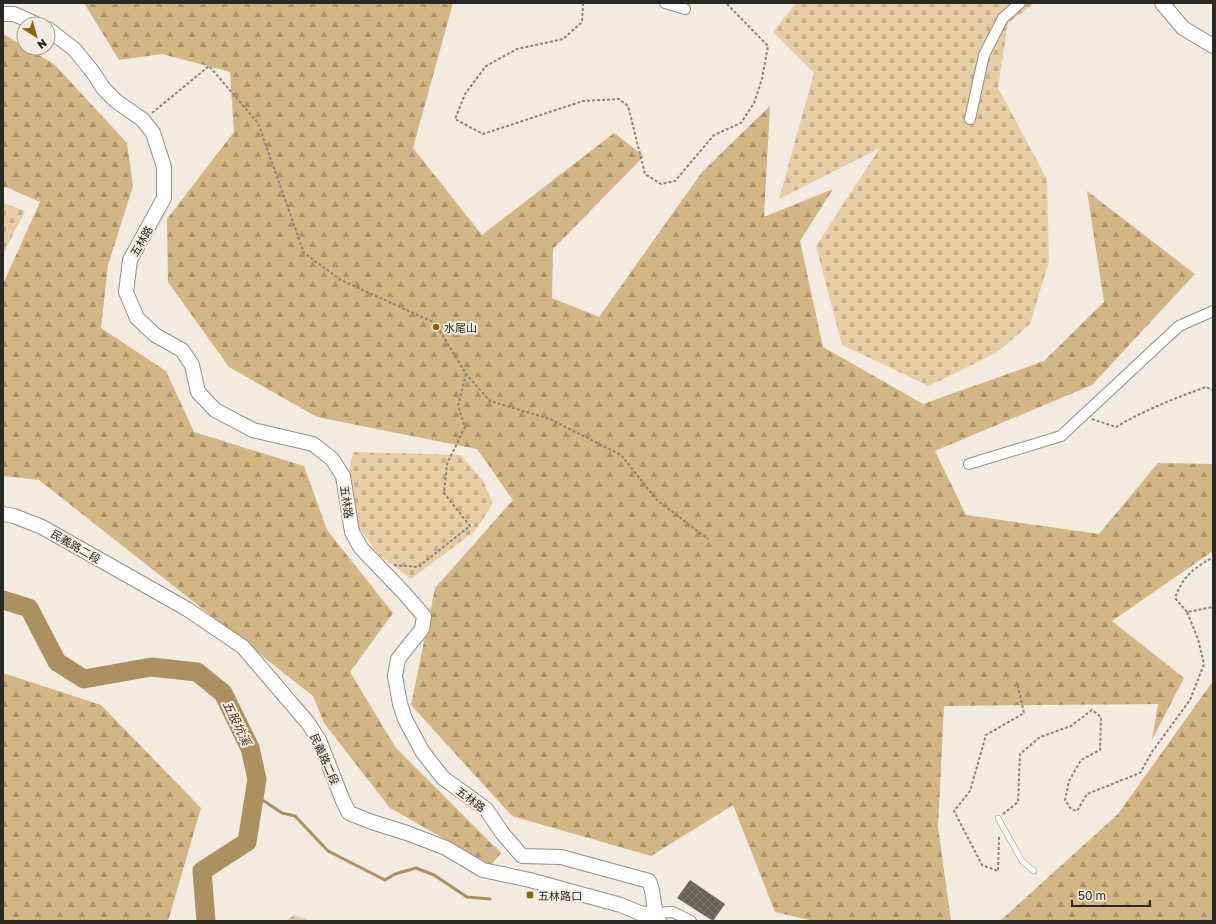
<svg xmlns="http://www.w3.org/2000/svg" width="1216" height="924" viewBox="0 0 1216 924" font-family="'Golos Text','Noto Sans TC',sans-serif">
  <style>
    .forest { fill: url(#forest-firs) }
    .cemetery { fill: url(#cemetery-stones) }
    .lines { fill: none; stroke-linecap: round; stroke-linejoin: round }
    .stream { stroke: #ad9060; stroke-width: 3 }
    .river { stroke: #ad9060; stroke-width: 19 }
    .building { fill: url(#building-cross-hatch) }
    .lane-casing { stroke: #948e85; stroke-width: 6 }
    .street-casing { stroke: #948e85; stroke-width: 12 }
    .secondary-casing { stroke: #948e85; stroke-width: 16 }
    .path { stroke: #89857e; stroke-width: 2; stroke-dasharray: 3 2; stroke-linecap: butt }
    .lane { stroke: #fff; stroke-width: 5 }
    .street { stroke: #fff; stroke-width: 10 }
    .secondary { stroke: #fff; stroke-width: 14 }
    .poi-dot { fill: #8f650b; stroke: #f1ebe1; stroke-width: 1.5 }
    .labels { text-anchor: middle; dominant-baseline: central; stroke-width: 4; stroke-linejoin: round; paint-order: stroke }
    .street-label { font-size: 11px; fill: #2a2824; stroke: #f1ebe1 }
    .poi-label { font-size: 11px; fill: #2a2824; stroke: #f1ebe1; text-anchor: start }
    .water-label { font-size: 12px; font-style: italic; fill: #4c360e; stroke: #f1ebe1 }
  </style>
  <defs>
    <pattern id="forest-firs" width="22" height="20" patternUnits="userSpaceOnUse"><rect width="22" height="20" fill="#d4b584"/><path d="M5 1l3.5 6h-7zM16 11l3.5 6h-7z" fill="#ac936c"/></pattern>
    <pattern id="cemetery-stones" width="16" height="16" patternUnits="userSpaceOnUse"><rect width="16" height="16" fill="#e7cda3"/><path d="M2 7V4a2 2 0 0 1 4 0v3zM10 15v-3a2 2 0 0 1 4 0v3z" fill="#c6b08c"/></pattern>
    <pattern id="building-cross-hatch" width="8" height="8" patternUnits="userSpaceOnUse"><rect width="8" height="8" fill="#666158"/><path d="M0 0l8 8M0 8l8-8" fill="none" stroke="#7c7871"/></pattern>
  </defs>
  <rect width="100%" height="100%" fill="#f1ebe1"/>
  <g class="forest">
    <polygon points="84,3 453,3 413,148 482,235 614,133 644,156 553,249 552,298 599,317 702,172 770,106 764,217 833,189 800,241 823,347 923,404 1044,361 1104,302 1087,191 1195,274 1092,385 935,451 966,515 1099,534 1158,463 1213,464 1213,551 1112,621 1184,678 1152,740 1158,704 944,706 938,827 951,921 814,921 775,912 733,805 651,856 512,816 411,705 435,588 513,500 477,449 317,417 229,367 168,282 167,219 234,132 230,72 162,54 119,60"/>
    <polygon points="3,34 24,46 24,48 27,48 54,64 127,143 133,186 108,265 101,328 166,371 194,432 304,466 327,530 393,613 350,672 396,748 501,853 491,865 390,808 324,723 313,696 39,480 3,476 3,284 40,202 6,187 3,188"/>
    <polygon points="3,673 101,705 201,808 168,921 3,921"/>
    <polygon points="1213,681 1213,921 1000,921 1118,814"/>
  </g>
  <g class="cemetery">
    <polygon points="796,3 1035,3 1008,23 998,88 1047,179 1049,261 1030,324 996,353 929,386 842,345 816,246 880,148 779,199 814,73 773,32"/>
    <polygon points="3,203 25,211 3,254"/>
    <polygon points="353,452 461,455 483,481 493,503 475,531 411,579 379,555 350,516 347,481"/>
    <polygon points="294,915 310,921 285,921"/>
  </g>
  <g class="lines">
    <polyline class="stream" points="255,795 282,813 295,816 328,851 385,880 395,874 416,868 434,875 467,897 490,899"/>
    <polyline class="river" points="3,600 29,608 57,662 84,679 151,667 197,672 223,693 250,748 257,779 247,842 202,871 206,921"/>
  </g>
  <polygon class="building" points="690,880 725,904 713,921 677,898"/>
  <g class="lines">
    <g class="lane-casing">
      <polyline id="lane" points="998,818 1022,861 1034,871"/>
    </g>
    <g class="street-casing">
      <g id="street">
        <polyline points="665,3 685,9"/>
        <polyline points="970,119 984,55 1003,18 1020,3"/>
        <polyline points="969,464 1061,436 1179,326 1213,311"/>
        <polyline points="655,913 673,912 691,921"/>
      </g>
    </g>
    <g class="secondary-casing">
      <g id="secondary">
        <polyline points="1162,3 1183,28 1213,46"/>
        <polyline points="3,14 14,14 36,24"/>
        <path d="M48,29L74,49L92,71L104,89L116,101L143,120L153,133L164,167V198L130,260L126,292L137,318L155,335L182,350L192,365L198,392L215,410L253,430L313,444L332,459L343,476L352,532L361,548L404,593L424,616L422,629L398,659L395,676L400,704L405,719L422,751L443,778L486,809L503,834L522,856L561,857L649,881C655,894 652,908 659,921"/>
        <polyline points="3,514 14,516 42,527 187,609 243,647 308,723 319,740 343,801 349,813 372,822 407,833 446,848 483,870 530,880 595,898 621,905 642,914 655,913"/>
      </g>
    </g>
    <g class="path">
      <polyline points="583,3 582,22 563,39 517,49 486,66 465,94 455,119 483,134 583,101 619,99 628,106 645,174 661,184 675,181 714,135 741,123 754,103 762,79 768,46 726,3"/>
      <polyline points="152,113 209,66 258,123 304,253 341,280 435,323 466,374 490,401 550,419 621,455 657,500 708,539"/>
      <path d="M1092,419L1116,427C1145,410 1175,398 1206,387L1213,390"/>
      <polyline points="394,565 418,567 470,526 444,493 447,464 465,427 458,406 466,374"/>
      <path d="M1187,612L1175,598C1183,576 1193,569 1213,557"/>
      <polyline points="1003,814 1018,802 1020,754 1040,737 1071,726 1092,710 1101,717 1100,750 1081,760 1069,781 1065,800 1071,809 1077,811 1087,794 1140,773 1152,752 1190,700 1204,664 1198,639 1187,612 1213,607"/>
      <polyline points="999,837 998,871 982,865 954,811 970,791 986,735 1024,713 1018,687"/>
    </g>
    <use href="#lane" class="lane"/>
    <use href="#street" class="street"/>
    <use href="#secondary" class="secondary"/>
  </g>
  <g class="poi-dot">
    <circle cx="436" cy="327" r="4"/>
    <rect x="526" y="891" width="8" height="8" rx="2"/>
  </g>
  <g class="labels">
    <g class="street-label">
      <text transform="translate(141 241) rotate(-60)">五林路</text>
      <text transform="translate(347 502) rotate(82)">五林路</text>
      <text transform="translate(76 546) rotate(30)">民義路二段</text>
      <text transform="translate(325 759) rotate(66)">民義路二段</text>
      <text transform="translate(471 799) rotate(37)">五林路</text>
    </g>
    <g class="poi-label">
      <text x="444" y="327">水尾山</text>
      <text x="538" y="895">五林路口</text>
    </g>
    <g class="water-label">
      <text transform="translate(237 723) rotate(64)">五股坑溪</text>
    </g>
  </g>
  <rect width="1216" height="924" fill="none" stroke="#2a2824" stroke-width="8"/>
  <g transform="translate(36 36) rotate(143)"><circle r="19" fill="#f1ebe1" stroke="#a19d95"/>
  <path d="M0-3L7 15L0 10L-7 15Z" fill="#8f650b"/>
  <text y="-6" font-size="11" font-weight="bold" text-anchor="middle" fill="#2a2824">N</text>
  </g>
  <path d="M1072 900v6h78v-6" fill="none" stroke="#2a2824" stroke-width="2"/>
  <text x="1078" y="900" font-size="12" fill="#2a2824" stroke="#f1ebe1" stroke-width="3" paint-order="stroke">50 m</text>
</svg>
